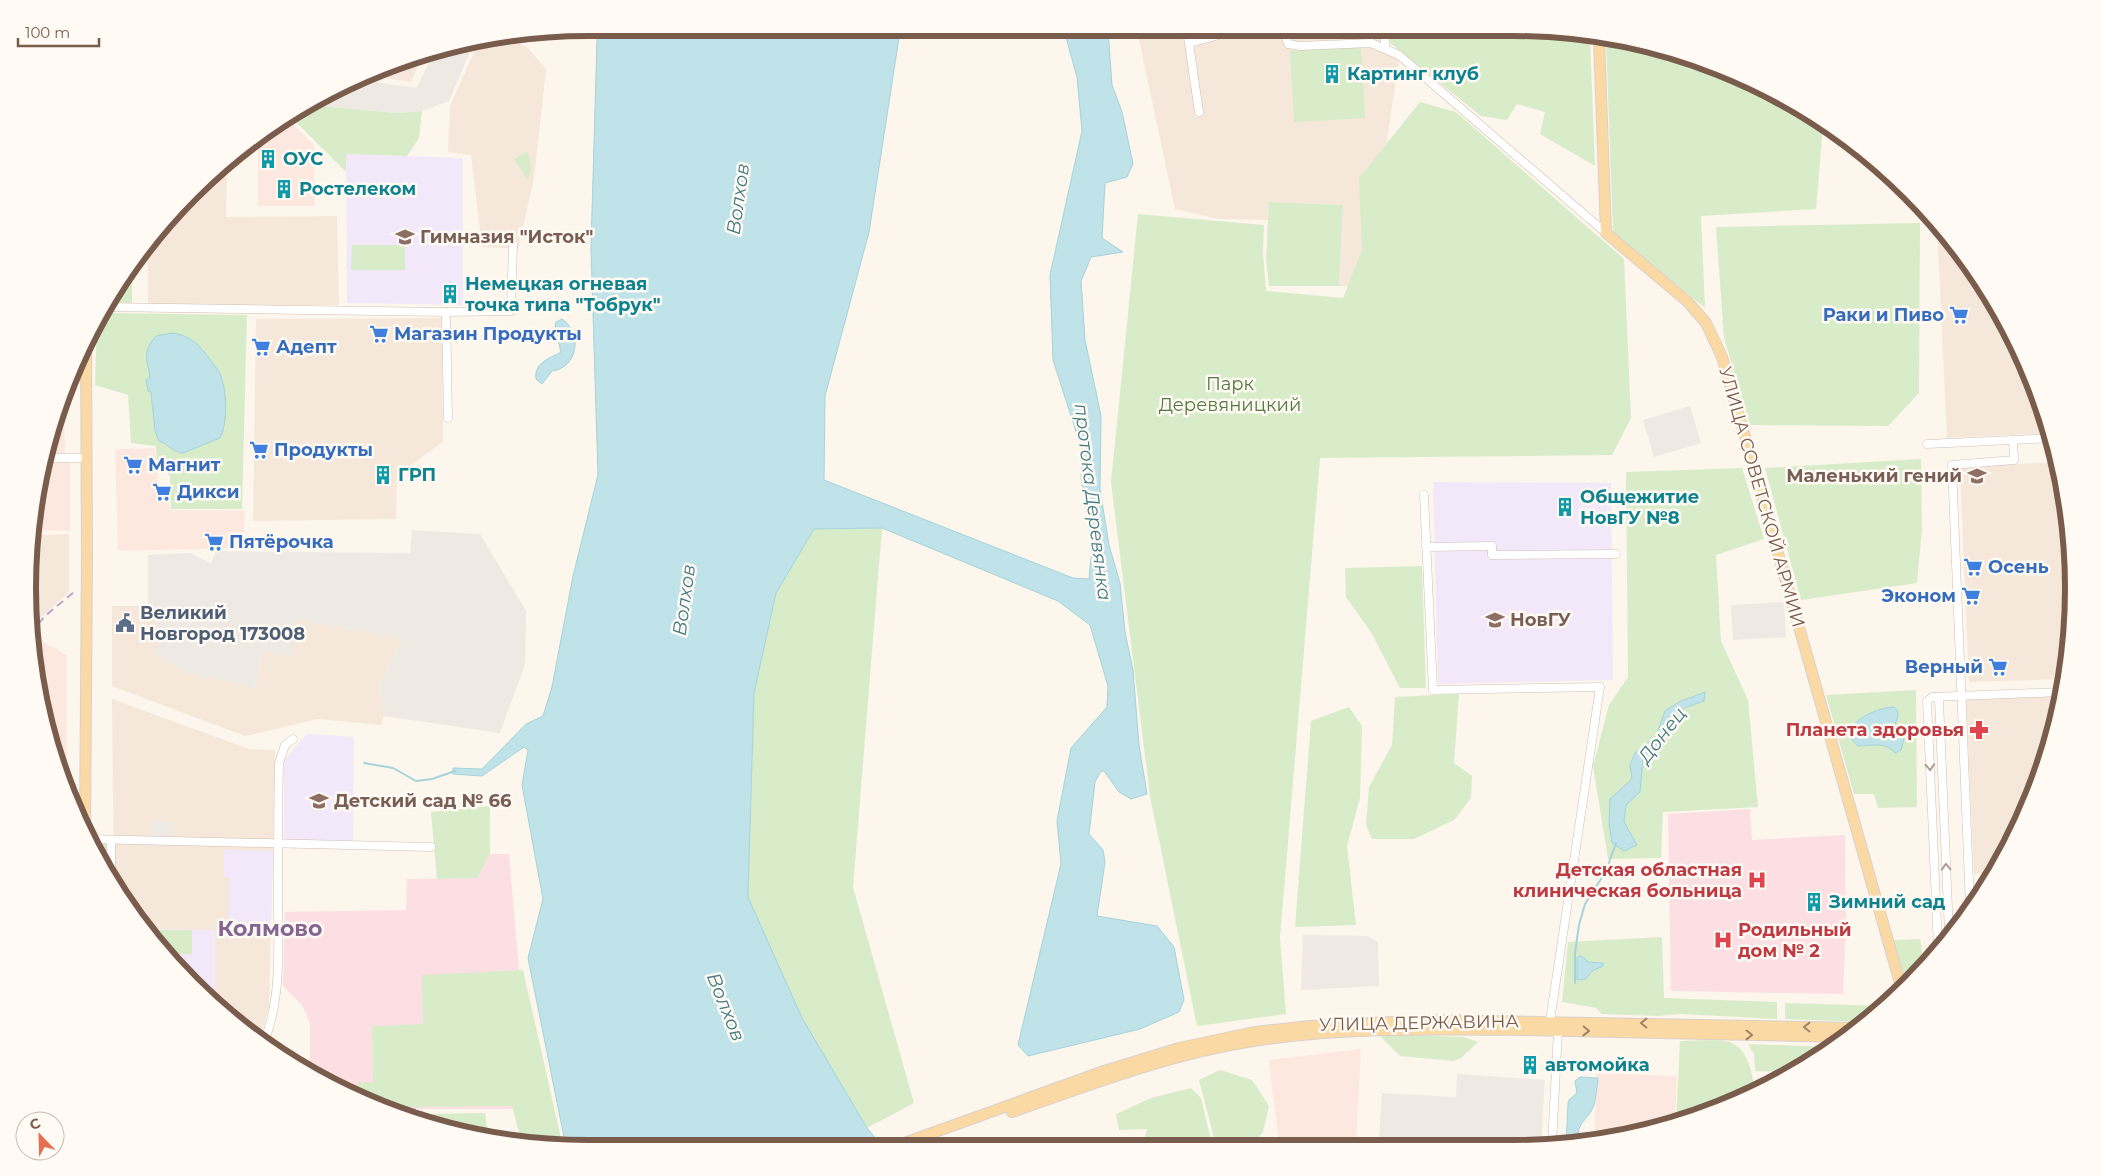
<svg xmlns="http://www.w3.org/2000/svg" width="2101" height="1176" viewBox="0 0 2101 1176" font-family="Montserrat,sans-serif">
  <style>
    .residential { fill: #f5e8da }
    .commercial { fill: #fde8e0 }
    .industrial { fill: #efe9e4 }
    .education { fill: #f3e8fa }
    .medical { fill: #fbdfe3 }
    .green { fill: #d8ecc9 }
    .water { fill: #bfe3e8; stroke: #a5d3da }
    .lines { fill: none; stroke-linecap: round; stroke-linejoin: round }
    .stream { stroke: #a5d3da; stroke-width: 2 }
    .minor-casing { stroke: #d1beb0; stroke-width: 9 }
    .major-casing { stroke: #dad1cd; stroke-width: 12 }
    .minor { stroke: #fff; stroke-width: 8 }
    .major { stroke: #fbd9a5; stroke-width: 10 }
    .rail { stroke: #b9a8c9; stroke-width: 2; stroke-dasharray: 8 5; stroke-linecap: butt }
    .oneway { stroke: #af9d94 }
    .oneway2 { stroke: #a18267 }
    .labels { text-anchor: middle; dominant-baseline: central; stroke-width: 5; stroke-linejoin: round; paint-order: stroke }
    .culture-label { font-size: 18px; font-weight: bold; fill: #0d838f; stroke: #fffaf3; text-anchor: start }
    .education-label { font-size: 18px; font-weight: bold; fill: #785e54; stroke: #fffaf3; text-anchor: start }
    .shop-label { font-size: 18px; font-weight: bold; fill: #366cbe; stroke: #fffaf3; text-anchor: start }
    .park-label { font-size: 18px; fill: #537a41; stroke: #fffaf3 }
    .street-label { font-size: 18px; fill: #7a5c4d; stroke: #fffaf3 }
    .service-label { font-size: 18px; font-weight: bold; fill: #4e5e75; stroke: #fffaf3; text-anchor: start }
    .health-label { font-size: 18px; font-weight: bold; fill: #be3a42; stroke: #fffaf3; text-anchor: end }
    .water-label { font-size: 19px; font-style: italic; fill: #437c86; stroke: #fffaf3 }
    .district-label { font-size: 22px; font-weight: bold; fill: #846695; stroke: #fffaf3 }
    .rim { fill: none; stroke: #7a5c4d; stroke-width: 6 }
  </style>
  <rect width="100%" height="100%" fill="#fdf6ec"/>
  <g class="residential">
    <polygon points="1383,29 1381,49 1392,53 1399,60 1365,286 1339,286 1343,205 1269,202 1268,220 1218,219 1175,209 1137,30"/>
    <polygon points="501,35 527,47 546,69 534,178 518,249 482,247 471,155 448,152 450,106 479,41"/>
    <polygon points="424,53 411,82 365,75 408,57"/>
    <polygon points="227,161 226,217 337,216 339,305 148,305 148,245 191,192"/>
    <polygon points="1937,225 1958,247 2016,340 2051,433 1947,438"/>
    <polygon points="442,318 443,442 397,475 396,519 253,521 256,319"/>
    <polygon points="2058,462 2072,552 2071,585 2066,586 2069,651 2064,679 1969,682 1960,467"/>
    <polygon points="69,534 69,592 29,628 31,564 39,564 40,535"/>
    <polygon points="112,606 156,606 255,688 262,652 292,656 300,620 402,639 380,685 384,716 381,725 318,719 245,736 112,686"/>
    <polygon points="2061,694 2044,768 1998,868 1994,873 1974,874 1966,698"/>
    <polygon points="112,699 249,749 275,750 269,1007 260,1039 219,1010 166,957 114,884"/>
  </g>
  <g class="commercial">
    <polygon points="283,121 290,121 314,145 315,206 258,206 258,137"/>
    <polygon points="60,408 64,408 65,454 44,454"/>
    <polygon points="155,448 158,485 168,485 170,510 245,511 243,548 118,551 115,449"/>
    <polygon points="43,462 70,463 70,531 32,530 32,515"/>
    <polygon points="32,636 67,655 67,791 38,698 30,637"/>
    <polygon points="1361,1049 1356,1145 1279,1145 1269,1060"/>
    <polygon points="1597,1073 1677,1076 1675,1123 1594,1142"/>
  </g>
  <g class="industrial">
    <polygon points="469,43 473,45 449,101 422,111 397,113 309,105 340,85 355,79 417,88 434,51"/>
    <polygon points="1690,406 1701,443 1654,457 1643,420"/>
    <polygon points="412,530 480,534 526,611 525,664 500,733 384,716 380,685 402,639 300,620 292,656 262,652 255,688 187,673 156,656 156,606 148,606 148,555 191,553 211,564 216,551 410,553"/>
    <polygon points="1784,602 1786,637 1733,640 1731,605"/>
    <polygon points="152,821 173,822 173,839 151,838"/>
    <polygon points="1303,935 1367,936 1378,942 1379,986 1301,990"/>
    <polygon points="1457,1074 1545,1080 1541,1144 1431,1144 1379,1141 1382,1093 1456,1097"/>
  </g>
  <g class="education">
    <polygon points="346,154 463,158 463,305 347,303"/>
    <polygon points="1433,482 1611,483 1613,680 1438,684"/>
    <polygon points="307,734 354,737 353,842 284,841 284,760"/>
    <polygon points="224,850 273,851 271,934 228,933 230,877 224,877"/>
    <polygon points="146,929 215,930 215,1006 166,957"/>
  </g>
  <g class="medical">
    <polygon points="1750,809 1752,840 1845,835 1846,919 1843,994 1671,991 1668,814"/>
    <polygon points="490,854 509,854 531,1109 386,1109 310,1074 310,1023 302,1005 283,986 285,912 406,910 407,879 477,878"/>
  </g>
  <g class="green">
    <polygon points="1391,29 1549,29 1590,37 1595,166 1540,134 1545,112 1517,104 1507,120 1481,116 1390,43"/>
    <polygon points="1606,40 1693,57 1793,103 1823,124 1816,209 1701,216 1705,308 1613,232"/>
    <polygon points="1361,47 1365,118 1294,122 1290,51"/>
    <polygon points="1420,102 1456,112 1624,259 1631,418 1612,455 1320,458 1280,938 1286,1014 1197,1026 1150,796 1111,482 1138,214 1264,225 1263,252 1266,291 1343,298 1362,250 1359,178"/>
    <polygon points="309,105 397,113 422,111 419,138 407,156 346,154 346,172 292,118 302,118 304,107"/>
    <path d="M527,152C532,157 531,169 530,176L527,178L514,159Z"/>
    <polygon points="1269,202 1343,205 1339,286 1269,286 1266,259"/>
    <polygon points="1920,223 1919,393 1888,426 1750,425 1724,338 1716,227"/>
    <polygon points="352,245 405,245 405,270 351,270"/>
    <polygon points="132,264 132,303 107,302 122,276"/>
    <polygon points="101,313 247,315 242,509 171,509 170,476 166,472 157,471 156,446 131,443 128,395 95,385 97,319"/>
    <polygon points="1921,459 1922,529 1917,583 1801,600 1765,468"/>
    <polygon points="1742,468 1764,539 1716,555 1721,641 1748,700 1758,807 1663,812 1661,858 1608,859 1593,766 1609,705 1628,677 1626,472"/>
    <polygon points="882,528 853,887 914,1103 867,1128 801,1018 748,897 754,693 776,593 814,529"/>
    <polygon points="1422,566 1426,688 1400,688 1371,632 1346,597 1345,568"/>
    <polygon points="1916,690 1917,807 1878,808 1874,794 1854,794 1826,695"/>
    <polygon points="1459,694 1454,763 1472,776 1471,798 1454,820 1414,839 1372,839 1366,825 1369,787 1392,745 1395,697"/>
    <polygon points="1349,707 1362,726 1360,798 1347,846 1356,925 1295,927 1311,721"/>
    <polygon points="490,806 490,854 477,878 437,879 431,812"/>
    <polygon points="94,844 110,844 110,878 94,850"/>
    <polygon points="154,930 192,930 192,954 164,954 154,940"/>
    <polygon points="1662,937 1664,998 1777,1002 1777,1019 1681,1014 1658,1016 1602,1014 1596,1008 1562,1002 1568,942"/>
    <polygon points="1920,939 1924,965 1912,980 1906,984 1894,940"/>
    <polygon points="523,970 563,1147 552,1147 524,1142 518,1129 512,1106 381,1107 355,1095 358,1082 373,1083 372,1026 423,1024 422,975"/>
    <polygon points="1785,1003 1883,1006 1863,1022 1785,1019"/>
    <polygon points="1380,1034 1464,1037 1478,1042 1461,1058 1454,1061 1400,1056 1380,1036"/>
    <path d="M1680,1041C1694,1041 1716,1039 1729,1042C1747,1047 1753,1073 1754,1089L1693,1119L1676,1123Z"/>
    <polygon points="1748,1044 1833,1047 1824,1054 1788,1072 1755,1071 1754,1054"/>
    <polygon points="1220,1070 1252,1080 1269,1106 1263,1132 1252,1145 1216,1145 1199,1080"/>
    <polygon points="1191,1088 1201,1098 1212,1145 1143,1145 1147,1129 1119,1130 1116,1114 1151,1098"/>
    <polygon points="485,1113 488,1135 419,1121 420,1114"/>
  </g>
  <g class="water">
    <polygon points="1064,30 1108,30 1112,85 1122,112 1133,164 1127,177 1105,183 1102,238 1123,252 1091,257 1081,281 1085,340 1101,416 1100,489 1109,545 1120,583 1125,632 1133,670 1139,745 1147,794 1131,799 1119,792 1104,771 1101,771 1095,782 1089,834 1103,850 1105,862 1097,916 1157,926 1174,947 1184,1000 1179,1012 1140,1029 1028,1056 1018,1045 1061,864 1057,821 1071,748 1107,707 1108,686 1090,625 1058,601 882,528 814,529 776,593 754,693 748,897 802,1018 867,1128 882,1146 566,1147 528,958 543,899 522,785 528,750 524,747 482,776 453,774 453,768 482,769 526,724 543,716 552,687 573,576 598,475 591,248 597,39 602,32 900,31 869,232 825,396 824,480 1073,578 1089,579 1092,546 1081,478 1082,450 1053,360 1050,275 1082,131 1077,77"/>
    <path d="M562,319C583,333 578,368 552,371L542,384L536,379C534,362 549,359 561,352L555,328L556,322Z"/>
    <path d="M172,333C192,335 203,349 213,364C216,368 219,370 220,374C227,389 228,424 220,438L183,453C174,453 168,444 159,441L155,431L151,392L148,391L146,380L150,377C147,358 142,352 156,336Z"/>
    <polygon points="1705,692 1704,701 1684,708 1664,739 1643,758 1640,792 1626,805 1624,822 1637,845 1624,851 1612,843 1609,823 1610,799 1632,779 1630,765 1635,753 1656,736 1665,711 1679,702"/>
    <path d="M1894,707C1903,714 1894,722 1894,731L1904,739L1901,750L1895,753C1885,741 1871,746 1858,746C1833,726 1877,707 1894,707Z"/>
    <polygon points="1579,956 1583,957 1588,962 1603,963 1603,966 1592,971 1586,979 1577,980 1577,958"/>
    <path d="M1580,1077L1598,1078C1598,1081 1595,1103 1594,1105C1589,1121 1571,1124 1582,1144H1566L1568,1104L1569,1100L1577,1093L1575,1081Z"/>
  </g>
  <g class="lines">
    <g class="stream">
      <polyline points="364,763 393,768 416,781 432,779 455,771"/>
      <polyline points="1575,983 1575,953 1579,925 1585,904 1606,871 1616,843"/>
    </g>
    <g class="minor-casing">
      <g id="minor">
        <polyline points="1187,30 1199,112"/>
        <polyline points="1284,30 1288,44 1300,46 1371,43 1399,55 1606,233"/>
        <polyline points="1190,43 1237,30"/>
        <polyline points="1385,48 1385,29"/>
        <polyline points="105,307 446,312 448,418"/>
        <polyline points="446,312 511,311 513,244"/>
        <polyline points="1927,444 2053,438"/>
        <polyline points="44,458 87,458"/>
        <polyline points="1424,495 1433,690 1600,687 1550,1021"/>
        <polyline points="1426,547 1492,546 1492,555 1616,554"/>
        <polyline points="1935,697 1939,700 1949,933"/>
        <polyline points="88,839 431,847"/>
        <polyline points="111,840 111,880"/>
        <polyline points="1970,906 1952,465 2014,460 2013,440"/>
        <polyline points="1938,947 1927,701 1932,697 2062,692"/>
        <path d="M264,1042C282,998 278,945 278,898C278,853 278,808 279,763L285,745L293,739"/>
        <polyline points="417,1121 418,1112"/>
        <polyline points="1552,1144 1558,1031"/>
      </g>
    </g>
    <g class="major-casing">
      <g id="major">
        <polyline points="1599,39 1606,233 1688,302 1706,323 1722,357 1740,419 1902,990"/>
        <polyline points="85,833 87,555 86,339"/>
        <path d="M1012,1112C1089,1085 1167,1055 1247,1042C1338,1027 1431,1029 1522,1030C1630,1032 1737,1035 1845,1037"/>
        <polyline points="896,1146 1104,1071 1179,1048 1254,1032 1310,1026 1435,1020 1855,1028"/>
      </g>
    </g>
    <use href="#minor" class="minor"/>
    <use href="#major" class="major"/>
    <polyline class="rail" points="30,634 45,616 74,592"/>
  </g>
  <defs><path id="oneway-chevron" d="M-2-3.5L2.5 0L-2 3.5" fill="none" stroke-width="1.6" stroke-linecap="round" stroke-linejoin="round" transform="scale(1.25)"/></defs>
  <g class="oneway">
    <use href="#oneway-chevron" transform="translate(1930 767) rotate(87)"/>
    <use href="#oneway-chevron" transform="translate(1946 867) rotate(-92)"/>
  </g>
  <g class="oneway2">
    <use href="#oneway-chevron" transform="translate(1644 1023) rotate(-179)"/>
    <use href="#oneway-chevron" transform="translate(1807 1027) rotate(-179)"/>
    <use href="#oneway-chevron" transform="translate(1586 1031) rotate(1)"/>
    <use href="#oneway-chevron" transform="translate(1749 1035) rotate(1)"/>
  </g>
  <defs>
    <g id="building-bare" transform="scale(1.5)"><path d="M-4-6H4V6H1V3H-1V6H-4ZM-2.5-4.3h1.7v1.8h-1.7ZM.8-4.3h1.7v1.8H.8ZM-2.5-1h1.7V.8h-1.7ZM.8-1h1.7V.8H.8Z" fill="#0f9aa8" stroke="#fffaf3" stroke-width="2.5" paint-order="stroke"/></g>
    <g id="school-bare" transform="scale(1.5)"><path d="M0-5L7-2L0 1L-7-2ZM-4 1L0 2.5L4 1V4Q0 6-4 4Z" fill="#8d6e63" stroke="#fffaf3" stroke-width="2.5" paint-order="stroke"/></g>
    <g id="supermarket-bare" transform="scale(1.5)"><path d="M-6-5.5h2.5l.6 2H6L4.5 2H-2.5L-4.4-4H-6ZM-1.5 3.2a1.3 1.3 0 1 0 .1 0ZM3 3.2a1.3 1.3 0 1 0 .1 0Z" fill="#3f7fe0" stroke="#fffaf3" stroke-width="2.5" paint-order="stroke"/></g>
    <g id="university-bare" transform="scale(1.5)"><path d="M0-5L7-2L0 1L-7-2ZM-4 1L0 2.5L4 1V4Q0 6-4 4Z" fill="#8d6e63" stroke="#fffaf3" stroke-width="2.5" paint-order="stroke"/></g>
    <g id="civic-bare" transform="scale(1.5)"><path d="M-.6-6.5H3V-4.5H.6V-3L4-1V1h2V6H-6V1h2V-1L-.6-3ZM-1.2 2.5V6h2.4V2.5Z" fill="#5c6f8a" stroke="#fffaf3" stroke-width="2.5" paint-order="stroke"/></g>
    <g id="pharmacy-bare" transform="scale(1.5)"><path d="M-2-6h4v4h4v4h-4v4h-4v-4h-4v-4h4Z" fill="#e0444e" stroke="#fffaf3" stroke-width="2.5" paint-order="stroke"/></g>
    <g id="hospital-bare" transform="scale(1.5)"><path d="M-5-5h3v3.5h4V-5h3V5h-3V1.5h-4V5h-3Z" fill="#e0444e" stroke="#fffaf3" stroke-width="2.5" paint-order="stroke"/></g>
  </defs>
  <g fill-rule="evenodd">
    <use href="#building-bare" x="1332" y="74"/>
    <use href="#building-bare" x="268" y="159"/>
    <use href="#building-bare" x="284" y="189"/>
    <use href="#school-bare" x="405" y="237"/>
    <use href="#building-bare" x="450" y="294"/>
    <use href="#supermarket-bare" x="1959" y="315"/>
    <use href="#supermarket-bare" x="379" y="334"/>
    <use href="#supermarket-bare" x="261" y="347"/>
    <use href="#supermarket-bare" x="259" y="450"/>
    <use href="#supermarket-bare" x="133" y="465"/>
    <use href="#building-bare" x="383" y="475"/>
    <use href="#school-bare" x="1977" y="476"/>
    <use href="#supermarket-bare" x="162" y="492"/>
    <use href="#building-bare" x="1565" y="507"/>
    <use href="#supermarket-bare" x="214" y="542"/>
    <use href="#supermarket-bare" x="1973" y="567"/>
    <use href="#supermarket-bare" x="1971" y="596"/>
    <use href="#university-bare" x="1495" y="620"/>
    <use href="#civic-bare" x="125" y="623"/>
    <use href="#supermarket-bare" x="1998" y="667"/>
    <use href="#pharmacy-bare" x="1979" y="730"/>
    <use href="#school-bare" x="319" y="801"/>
    <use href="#hospital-bare" x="1757" y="880"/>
    <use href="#building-bare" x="1814" y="902"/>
    <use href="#hospital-bare" x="1723" y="940"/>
    <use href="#building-bare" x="1530" y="1065"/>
  </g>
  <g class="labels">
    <g class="culture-label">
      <text x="1347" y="74">Картинг клуб</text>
      <text x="283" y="159">ОУС</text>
      <text x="299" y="189">Ростелеком</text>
      <text x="465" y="284">Немецкая огневая<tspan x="465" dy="21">точка типа "Тобрук"</tspan></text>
      <text x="398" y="475">ГРП</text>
      <text x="1580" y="497">Общежитие<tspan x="1580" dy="21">НовГУ №8</tspan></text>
      <text x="1829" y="902">Зимний сад</text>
      <text x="1545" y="1065">автомойка</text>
    </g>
    <g class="education-label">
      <text x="420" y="237">Гимназия "Исток"</text>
      <text x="1962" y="476" text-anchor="end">Маленький гений</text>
      <text x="1510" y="620">НовГУ</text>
      <text x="334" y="801">Детский сад № 66</text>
    </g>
    <g class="shop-label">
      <text x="1944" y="315" text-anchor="end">Раки и Пиво</text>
      <text x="394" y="334">Магазин Продукты</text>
      <text x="276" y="347">Адепт</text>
      <text x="274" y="450">Продукты</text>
      <text x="148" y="465">Магнит</text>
      <text x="177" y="492">Дикси</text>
      <text x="229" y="542">Пятёрочка</text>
      <text x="1988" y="567">Осень</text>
      <text x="1956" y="596" text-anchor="end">Эконом</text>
      <text x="1983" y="667" text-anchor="end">Верный</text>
    </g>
    <g class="park-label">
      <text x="1230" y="384">Парк<tspan x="1230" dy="21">Деревяницкий</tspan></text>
    </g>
    <g class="street-label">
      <text transform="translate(1762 497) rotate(74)">УЛИЦА СОВЕТСКОЙ АРМИИ</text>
      <text transform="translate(1419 1023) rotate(-1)">УЛИЦА ДЕРЖАВИНА</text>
    </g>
    <g class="service-label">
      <text x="140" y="613">Великий<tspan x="140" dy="21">Новгород 173008</tspan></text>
    </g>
    <g class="health-label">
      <text x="1964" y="730">Планета здоровья</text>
      <text x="1742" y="870">Детская областная<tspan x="1742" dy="21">клиническая больница</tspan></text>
      <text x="1738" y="930" text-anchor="start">Родильный<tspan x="1738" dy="21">дом № 2</tspan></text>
    </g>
    <g class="water-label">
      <text transform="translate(738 199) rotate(-82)">Волхов</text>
      <text transform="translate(1093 502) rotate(83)">протока Деревянка</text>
      <text transform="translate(684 600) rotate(-82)">Волхов</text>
      <text transform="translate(1662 735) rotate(-52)">Донец</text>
      <text transform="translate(726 1007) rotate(68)">Волхов</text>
    </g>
    <g class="district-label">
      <text x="270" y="928">Колмово</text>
    </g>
  </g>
  <path d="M0 0H2101V1176H0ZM588 36H1513A552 552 0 0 1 2065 588V588A552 552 0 0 1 1513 1140H588A552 552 0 0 1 36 588V588A552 552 0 0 1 588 36Z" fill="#fffaf3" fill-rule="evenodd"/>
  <path class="rim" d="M588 36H1513A552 552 0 0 1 2065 588V588A552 552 0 0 1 1513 1140H588A552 552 0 0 1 36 588V588A552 552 0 0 1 588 36Z"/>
  <g transform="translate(40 1136) rotate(337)"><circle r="24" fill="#fffaf3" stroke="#cabbb1"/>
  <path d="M0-4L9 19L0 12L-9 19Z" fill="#e76f51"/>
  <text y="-8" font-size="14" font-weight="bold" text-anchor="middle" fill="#7a5c4d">С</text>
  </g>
  <path d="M18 38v8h81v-8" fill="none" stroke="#7a5c4d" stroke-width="2.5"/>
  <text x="25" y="38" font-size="15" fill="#7a5c4d" stroke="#fffaf3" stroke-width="4" paint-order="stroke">100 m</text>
</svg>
